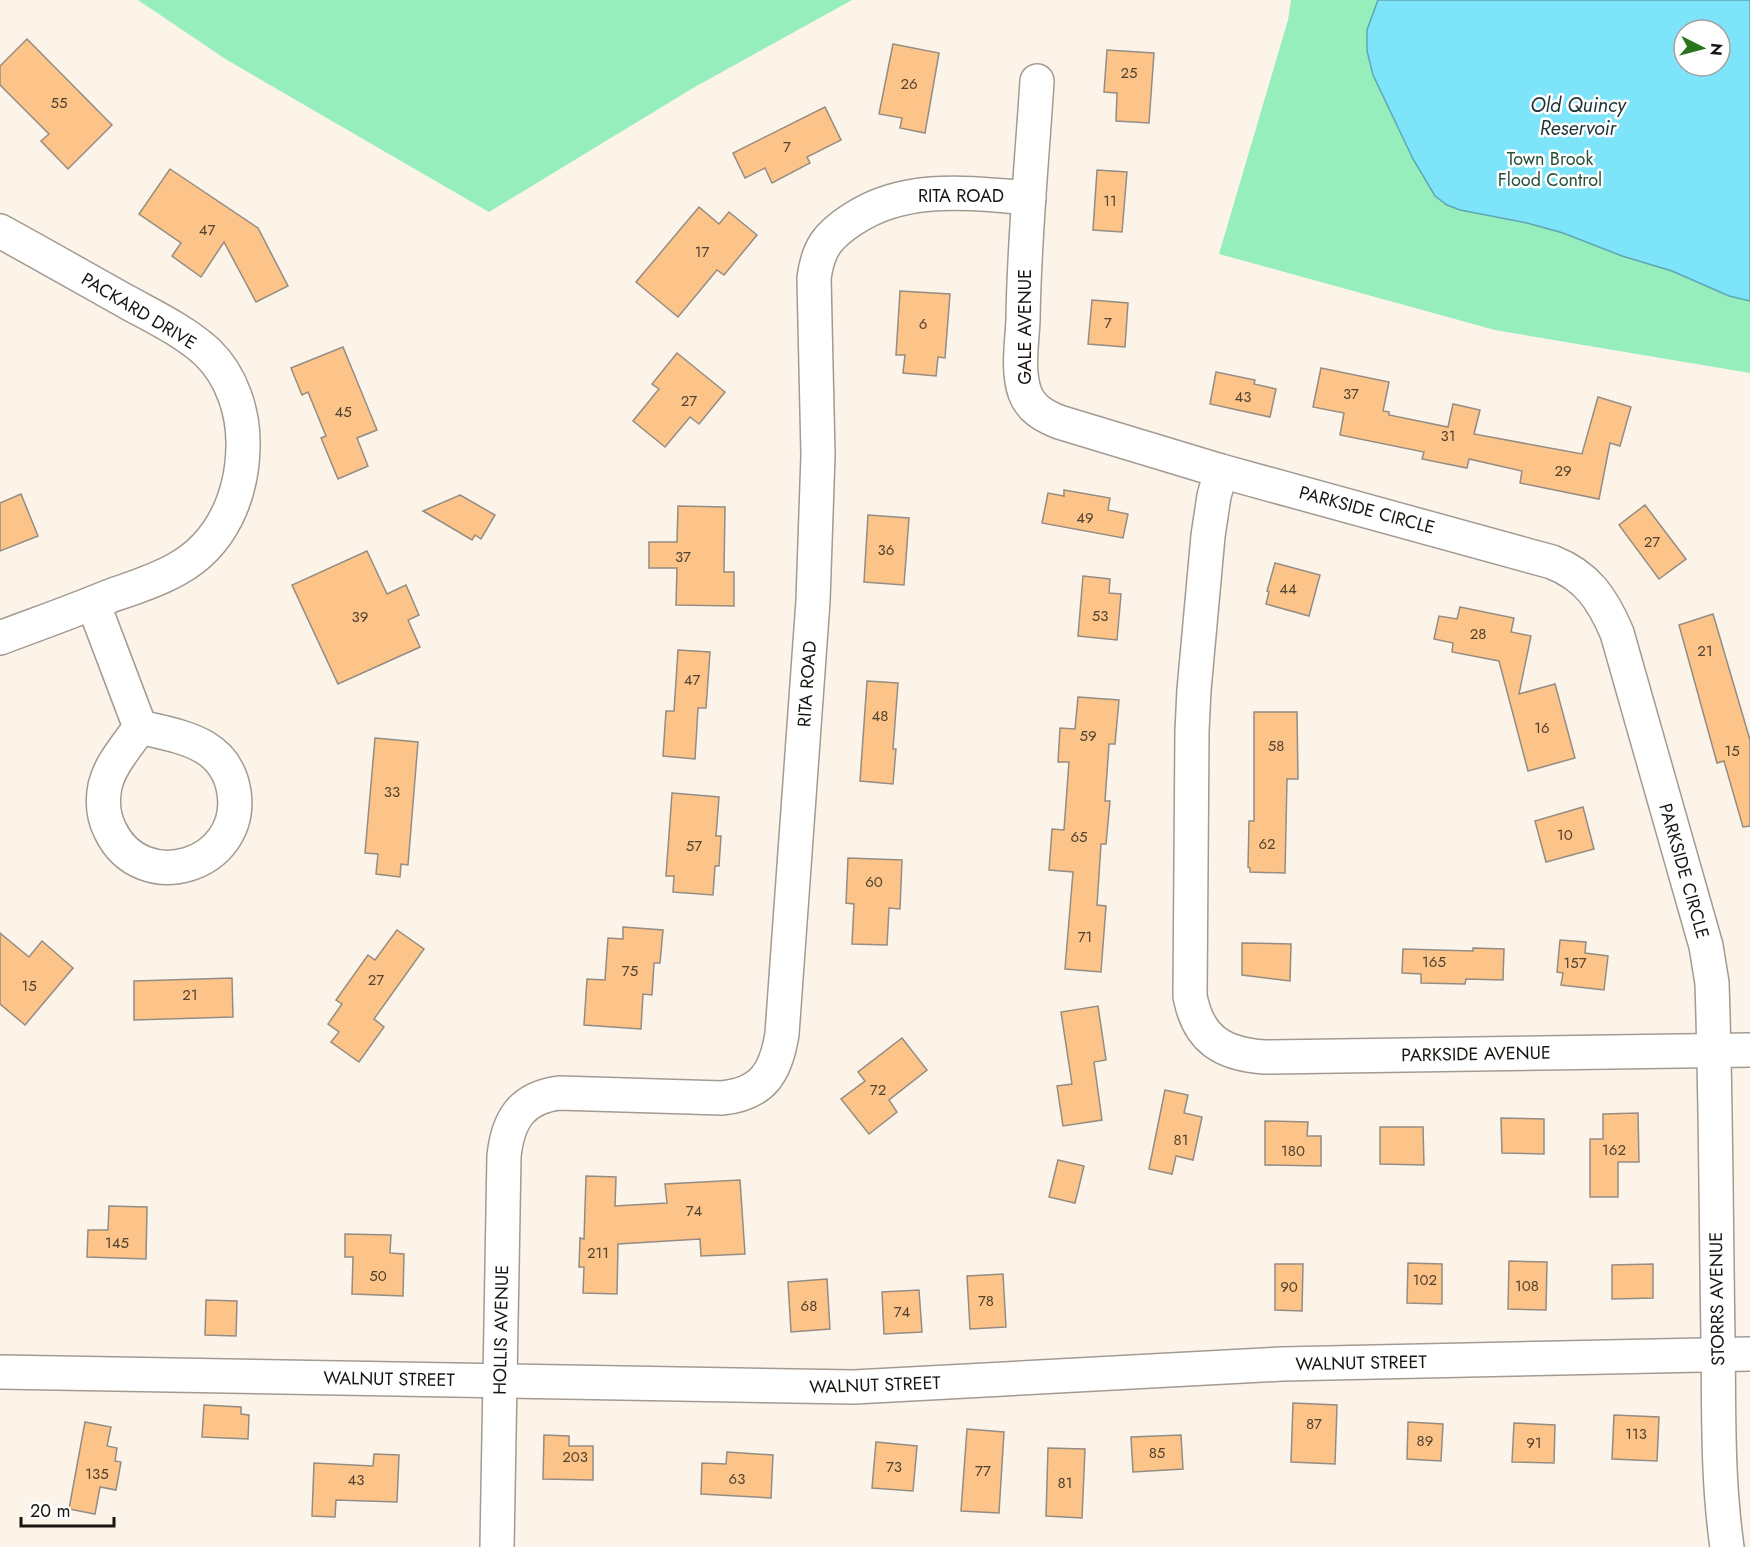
<svg xmlns="http://www.w3.org/2000/svg" width="1750" height="1547" viewBox="0 0 1750 1547" font-family="Jost,sans-serif">
  <style>
    .green { fill: #95eebc; fill-rule: evenodd }
    .water { fill: #7de4fa; stroke: #5fa6b4; stroke-width: 1.5; fill-rule: evenodd }
    .building { fill: #fdc489; stroke: #958c83; stroke-width: 1.5 }
    .lines { fill: none; stroke-linecap: round; stroke-linejoin: round }
    .minor-casing { stroke: #a39a91; stroke-width: 36 }
    .minor { stroke: #fff; stroke-width: 33 }
    .labels { text-anchor: middle; dominant-baseline: central; stroke-width: 5; stroke-linejoin: round; paint-order: stroke }
    .number-label { font-size: 15px; fill: #524230 }
    .park-label { font-size: 18px; fill: #255039; stroke: #fff }
    .street-label { font-size: 18px; fill: #191612; stroke: #fff }
    .water-label { font-size: 20px; font-style: italic; fill: #1c3338; stroke: #fff }
  </style>
  <rect width="100%" height="100%" fill="#fcf3e9"/>
  <g class="green">
    <polygon points="138,0 852,0 693,88 489,212 227,60"/>
    <path d="M1291,0H1750V373L1495,330L1219,254L1288,20ZM1684,30H1720V66H1684Z"/>
  </g>
  <path class="water" d="M1378,0H1750V301L1729,296L1672,271L1622,256L1563,233L1527,223L1460,210L1447,205L1435,196L1413,159L1373,75L1367,51V30ZM1684,30H1720V66H1684Z"/>
  <g class="building">
    <polygon points="27,39 112,125 68,169 41,141 49,134 0,85 0,66"/>
    <polygon points="893,44 939,53 925,133 900,128 902,118 879,114"/>
    <polygon points="1107,50 1154,53 1149,123 1116,121 1117,93 1104,92"/>
    <polygon points="825,107 841,140 807,157 810,163 772,183 765,168 745,178 733,153"/>
    <polygon points="170,169 258,228 288,286 256,302 224,242 201,277 172,256 181,243 139,214"/>
    <polygon points="1097,170 1127,172 1122,232 1093,230"/>
    <polygon points="699,207 719,224 729,212 757,235 724,275 717,270 678,317 636,282"/>
    <polygon points="900,291 950,294 945,358 938,357 936,376 903,373 905,355 896,355"/>
    <polygon points="1092,300 1128,303 1125,347 1088,344"/>
    <polygon points="343,347 377,430 357,438 368,466 338,479 321,438 326,436 308,392 302,395 291,368"/>
    <polygon points="677,353 725,392 699,424 690,417 665,447 633,421 659,389 652,384"/>
    <polygon points="1321,368 1389,382 1383,411 1389,412 1389,415 1448,427 1453,404 1480,410 1474,434 1582,454 1598,397 1631,407 1620,446 1610,443 1599,499 1520,483 1522,471 1469,459 1467,468 1422,459 1424,452 1340,435 1344,413 1313,407"/>
    <polygon points="1216,372 1255,380 1254,384 1276,389 1270,417 1210,404"/>
    <polygon points="1064,490 1110,498 1108,510 1128,514 1123,538 1042,523 1048,493 1064,496"/>
    <polygon points="21,494 38,536 0,551 0,503"/>
    <polygon points="460,495 495,515 481,539 475,535 472,540 423,511"/>
    <polygon points="1645,505 1686,559 1659,579 1619,525"/>
    <polygon points="678,506 725,507 724,572 734,572 734,606 676,605 677,568 649,568 649,542 677,542"/>
    <polygon points="868,515 909,518 904,585 864,582"/>
    <polygon points="367,551 387,594 406,585 419,615 408,620 420,647 338,684 292,585"/>
    <polygon points="1275,563 1320,575 1309,616 1266,604 1269,592 1267,591"/>
    <polygon points="1083,576 1110,579 1109,593 1121,594 1117,640 1078,636"/>
    <polygon points="1460,607 1514,618 1511,632 1531,636 1519,694 1555,684 1575,758 1528,771 1499,661 1452,652 1453,643 1434,639 1439,616 1457,619"/>
    <polygon points="1713,614 1750,740 1750,826 1743,827 1724,761 1717,763 1679,625"/>
    <polygon points="678,650 710,652 706,708 698,708 695,759 663,756 666,711 674,711"/>
    <polygon points="867,681 898,683 893,749 896,749 893,784 860,781"/>
    <polygon points="1078,697 1119,700 1115,744 1109,744 1105,801 1110,801 1106,844 1101,844 1097,905 1106,906 1101,972 1065,969 1073,872 1049,870 1052,829 1064,830 1069,762 1058,762 1060,728 1075,729"/>
    <polygon points="1254,712 1297,712 1298,779 1287,779 1285,873 1250,872 1250,868 1248,867 1249,821 1254,821"/>
    <polygon points="375,738 418,742 408,865 401,864 400,877 376,874 378,854 365,853"/>
    <polygon points="672,793 719,797 716,836 721,836 719,866 715,866 713,895 673,892 674,876 666,876"/>
    <polygon points="1583,807 1594,849 1546,862 1535,821"/>
    <polygon points="848,858 902,860 900,909 889,908 887,945 852,944 854,904 846,903"/>
    <polygon points="623,927 663,930 660,963 654,963 652,995 643,994 641,1029 584,1025 587,979 605,980 608,938 623,939"/>
    <polygon points="397,930 424,949 374,1019 384,1027 359,1062 331,1042 339,1032 328,1024 342,1004 336,1000 368,955 375,960"/>
    <polygon points="0,933 29,957 42,941 73,968 25,1025 0,1004"/>
    <polygon points="1560,940 1586,942 1585,953 1608,956 1604,990 1561,985 1563,973 1557,972"/>
    <polygon points="1242,943 1291,944 1290,981 1242,975"/>
    <polygon points="1473,948 1504,949 1503,980 1466,979 1465,984 1421,983 1421,974 1402,973 1403,949 1473,951"/>
    <polygon points="232,978 233,1017 134,1020 134,981"/>
    <polygon points="1098,1006 1106,1060 1094,1062 1102,1120 1063,1126 1057,1086 1072,1084 1061,1012"/>
    <polygon points="902,1038 927,1070 889,1100 897,1112 869,1134 841,1099 865,1081 858,1072"/>
    <polygon points="1165,1090 1188,1095 1184,1113 1202,1117 1193,1160 1176,1156 1172,1174 1149,1169"/>
    <polygon points="1638,1113 1639,1162 1618,1162 1618,1197 1590,1197 1590,1139 1603,1139 1603,1114"/>
    <polygon points="1501,1118 1544,1119 1544,1154 1502,1153"/>
    <polygon points="1265,1121 1308,1122 1307,1136 1321,1136 1321,1166 1265,1165"/>
    <polygon points="1380,1127 1423,1127 1424,1165 1380,1164"/>
    <polygon points="1058,1160 1084,1166 1075,1203 1049,1197"/>
    <polygon points="586,1176 616,1177 615,1206 667,1203 665,1184 740,1180 745,1254 701,1256 700,1239 618,1244 617,1294 583,1293 584,1267 579,1267 580,1238 584,1239"/>
    <polygon points="109,1206 147,1207 146,1259 87,1257 88,1230 108,1230"/>
    <polygon points="345,1234 391,1235 390,1253 404,1254 403,1296 352,1294 353,1257 345,1257"/>
    <polygon points="1509,1261 1547,1262 1546,1310 1508,1309"/>
    <polygon points="1408,1263 1442,1264 1442,1304 1407,1303"/>
    <polygon points="1275,1264 1303,1264 1302,1311 1275,1310"/>
    <polygon points="1653,1264 1653,1298 1612,1299 1612,1265"/>
    <polygon points="1003,1274 1006,1327 970,1329 967,1276"/>
    <polygon points="827,1279 830,1329 791,1332 788,1282"/>
    <polygon points="919,1290 922,1332 884,1334 882,1292"/>
    <polygon points="206,1300 237,1301 236,1336 205,1335"/>
    <polygon points="1293,1403 1337,1405 1335,1464 1291,1462"/>
    <polygon points="204,1405 241,1407 241,1414 249,1415 248,1439 202,1437"/>
    <polygon points="1614,1415 1659,1417 1657,1461 1612,1459"/>
    <polygon points="85,1422 111,1427 107,1446 117,1448 115,1461 121,1462 116,1490 100,1487 95,1514 69,1509"/>
    <polygon points="1408,1422 1443,1424 1441,1461 1407,1459"/>
    <polygon points="1514,1423 1555,1425 1554,1463 1512,1462"/>
    <polygon points="967,1429 1004,1432 999,1513 961,1511"/>
    <polygon points="544,1435 569,1436 569,1446 593,1446 593,1480 543,1479"/>
    <polygon points="1181,1435 1183,1469 1133,1472 1131,1437"/>
    <polygon points="876,1442 917,1446 913,1491 872,1488"/>
    <polygon points="1048,1448 1085,1449 1082,1518 1046,1516"/>
    <polygon points="727,1452 773,1455 771,1498 701,1494 702,1463 726,1464"/>
    <polygon points="374,1454 399,1455 397,1502 336,1500 335,1517 312,1516 314,1463 373,1466"/>
  </g>
  <g class="lines">
    <g class="minor-casing">
      <g id="minor">
        <path d="M1037,81C1032,161 1024,240 1023,320C1022,343 1017,371 1025,393C1031,409 1044,416 1059,422L1221,471L1552,562C1587,576 1602,598 1617,633L1706,946L1712,983C1716,1101 1716,1220 1718,1338C1719,1408 1717,1477 1727,1547"/>
        <path d="M0,231C42,254 84,278 127,302C154,317 184,331 207,352C232,376 244,413 243,447C242,496 222,544 177,569C156,581 133,588 110,596C74,611 37,624 0,638"/>
        <path d="M1221,471L1214,496L1208,536L1194,690L1192,731L1190,996C1198,1039 1222,1054 1264,1057L1750,1050"/>
        <path d="M93,603L140,727C128,745 110,764 105,786C102,801 103,816 110,830C142,898 245,866 234,792C226,742 181,737 140,727"/>
        <polyline points="0,1372 854,1387 1282,1364 1750,1354"/>
        <path d="M497,1547L504,1156C508,1120 521,1098 559,1093L722,1098C763,1094 776,1072 782,1034L813,601L818,455L814,278C818,248 828,235 853,219C906,184 969,193 1029,198"/>
      </g>
    </g>
    <use href="#minor" class="minor"/>
  </g>
  <g class="labels">
    <g class="number-label">
      <text x="1129" y="73">25</text>
      <text x="909" y="84">26</text>
      <text x="59" y="103">55</text>
      <text x="787" y="147">7</text>
      <text x="1110" y="201">11</text>
      <text x="207" y="230">47</text>
      <text x="702" y="252">17</text>
      <text x="1108" y="323">7</text>
      <text x="923" y="324">6</text>
      <text x="1351" y="394">37</text>
      <text x="1243" y="397">43</text>
      <text x="689" y="401">27</text>
      <text x="343" y="412">45</text>
      <text x="1448" y="436">31</text>
      <text x="1563" y="471">29</text>
      <text x="1085" y="518">49</text>
      <text x="1652" y="542">27</text>
      <text x="886" y="550">36</text>
      <text x="683" y="557">37</text>
      <text x="1288" y="589">44</text>
      <text x="1100" y="616">53</text>
      <text x="360" y="617">39</text>
      <text x="1478" y="634">28</text>
      <text x="1705" y="651">21</text>
      <text x="692" y="680">47</text>
      <text x="880" y="716">48</text>
      <text x="1542" y="728">16</text>
      <text x="1088" y="736">59</text>
      <text x="1276" y="746">58</text>
      <text x="1732" y="751">15</text>
      <text x="392" y="792">33</text>
      <text x="1565" y="835">10</text>
      <text x="1079" y="837">65</text>
      <text x="1267" y="844">62</text>
      <text x="694" y="846">57</text>
      <text x="874" y="882">60</text>
      <text x="1085" y="937">71</text>
      <text x="1434" y="962">165</text>
      <text x="1575" y="963">157</text>
      <text x="630" y="971">75</text>
      <text x="376" y="980">27</text>
      <text x="29" y="986">15</text>
      <text x="190" y="995">21</text>
      <text x="878" y="1090">72</text>
      <text x="1181" y="1140">81</text>
      <text x="1614" y="1150">162</text>
      <text x="1293" y="1151">180</text>
      <text x="694" y="1211">74</text>
      <text x="117" y="1243">145</text>
      <text x="598" y="1253">211</text>
      <text x="378" y="1276">50</text>
      <text x="1425" y="1280">102</text>
      <text x="1527" y="1286">108</text>
      <text x="1289" y="1287">90</text>
      <text x="986" y="1301">78</text>
      <text x="809" y="1306">68</text>
      <text x="902" y="1312">74</text>
      <text x="1314" y="1424">87</text>
      <text x="1636" y="1434">113</text>
      <text x="1425" y="1441">89</text>
      <text x="1534" y="1443">91</text>
      <text x="1157" y="1453">85</text>
      <text x="575" y="1457">203</text>
      <text x="894" y="1467">73</text>
      <text x="983" y="1471">77</text>
      <text x="97" y="1474">135</text>
      <text x="737" y="1479">63</text>
      <text x="356" y="1480">43</text>
      <text x="1065" y="1483">81</text>
    </g>
    <g class="park-label">
      <text x="1550" y="159">Town Brook<tspan x="1550" dy="21">Flood Control</tspan></text>
    </g>
    <g class="street-label">
      <text x="961" y="196">RITA ROAD</text>
      <text transform="translate(139 311) rotate(31)">PACKARD DRIVE</text>
      <text transform="translate(1025 327) rotate(-90)">GALE AVENUE</text>
      <text transform="translate(1367 510) rotate(15)">PARKSIDE CIRCLE</text>
      <text transform="translate(807 684) rotate(-86)">RITA ROAD</text>
      <text transform="translate(1684 871) rotate(74)">PARKSIDE CIRCLE</text>
      <text transform="translate(1476 1054) rotate(-1)">PARKSIDE AVENUE</text>
      <text transform="translate(1717 1299) rotate(-91)">STORRS AVENUE</text>
      <text transform="translate(501 1330) rotate(-89)">HOLLIS AVENUE</text>
      <text transform="translate(1361 1363) rotate(-1)">WALNUT STREET</text>
      <text transform="translate(389 1379) rotate(1)">WALNUT STREET</text>
      <text transform="translate(875 1385) rotate(-2)">WALNUT STREET</text>
    </g>
    <g class="water-label">
      <text x="1578" y="105">Old Quincy<tspan x="1578" dy="23">Reservoir</tspan></text>
    </g>
  </g>
  <g transform="translate(1702 48) rotate(96)"><circle r="28" fill="#ffffff" stroke="#a3a2a0" stroke-width="1.5"/>
  <path d="M0-4.5L10 22L0 15L-10 22Z" fill="#2a751b"/>
  <text y="-9" font-size="16" font-weight="bold" text-anchor="middle" fill="#191612">N</text>
  </g>
  <path d="M21 1517v9h93v-9" fill="none" stroke="#191612" stroke-width="3"/>
  <text x="30" y="1517" font-size="18" fill="#191612" stroke="#ffffff" stroke-width="4.5" paint-order="stroke">20 m</text>
</svg>
